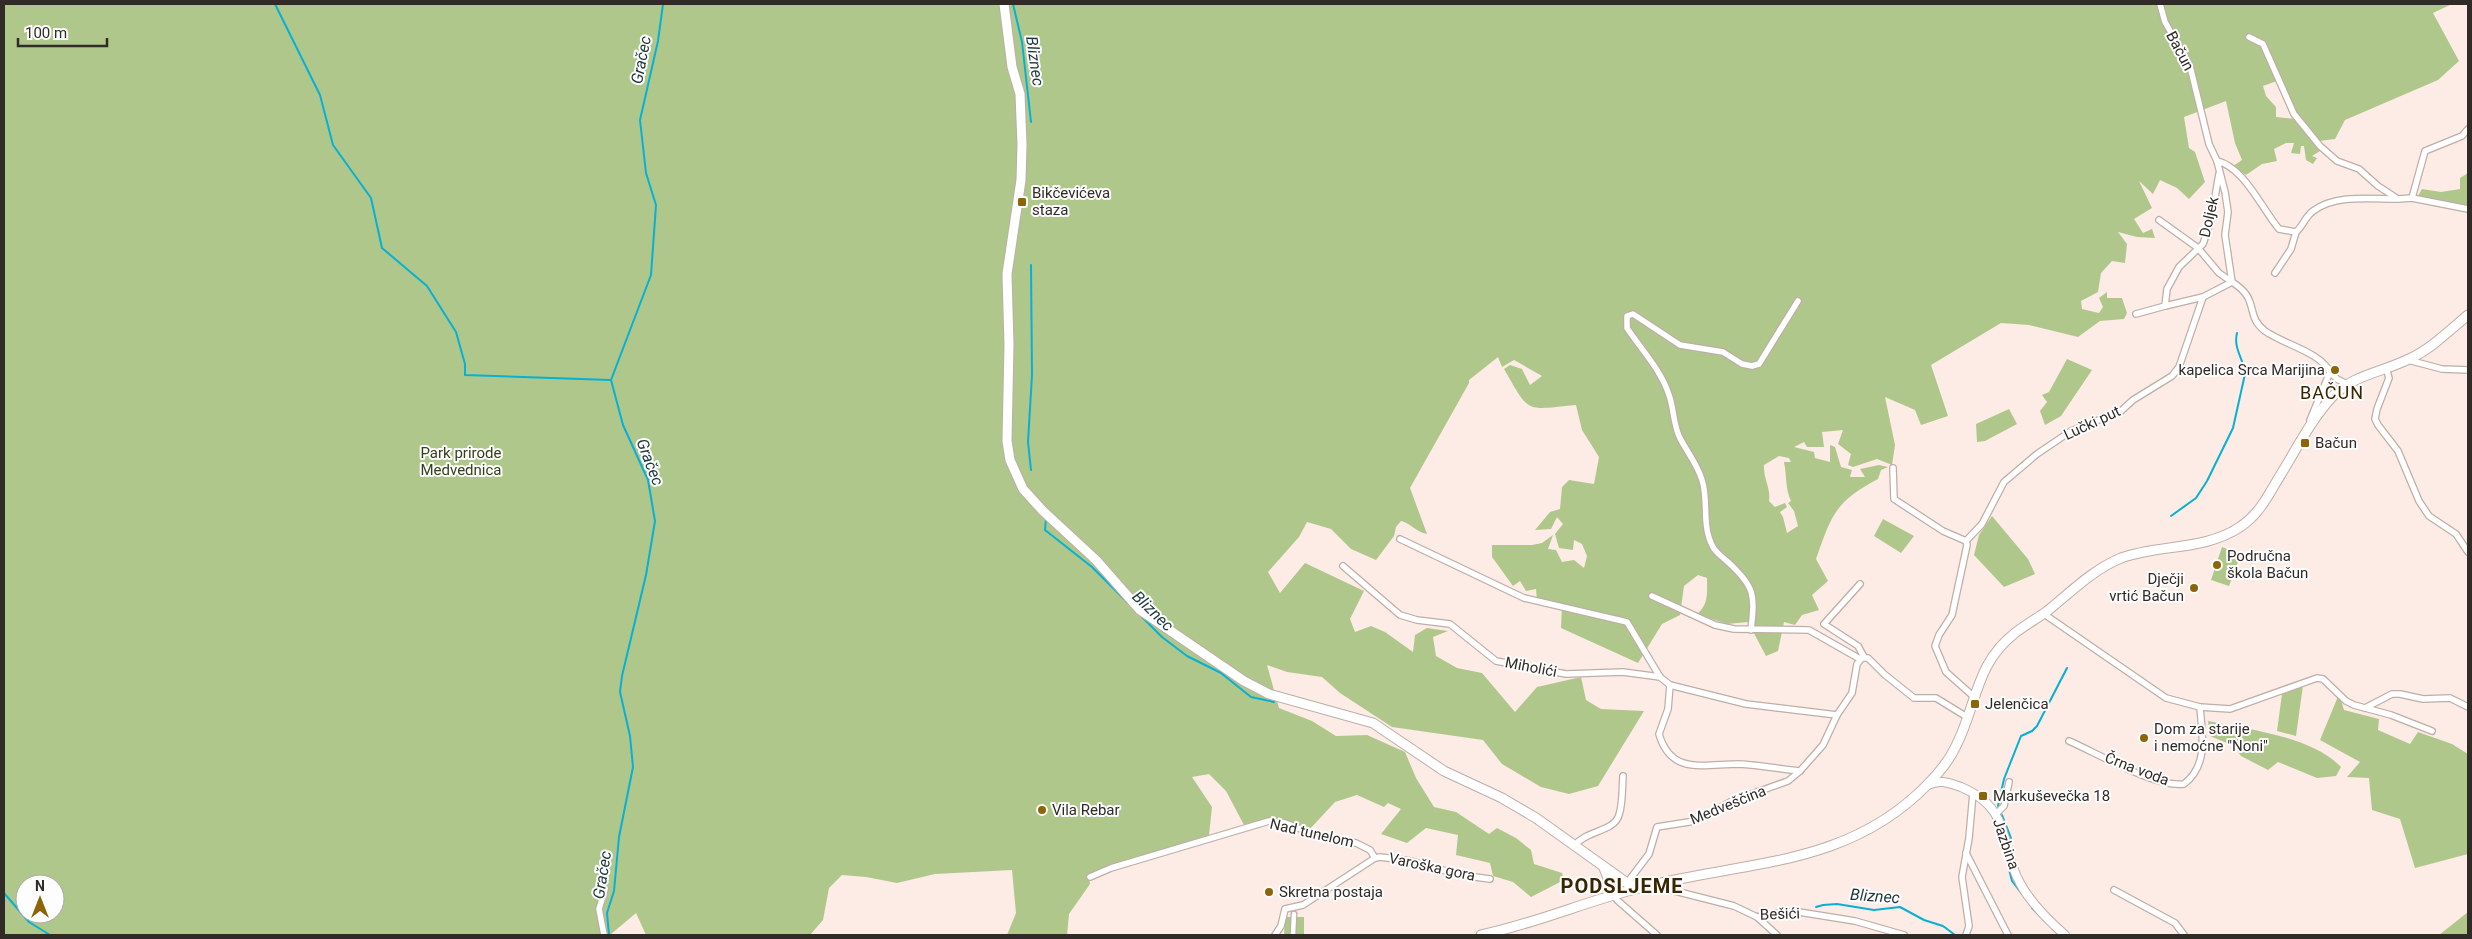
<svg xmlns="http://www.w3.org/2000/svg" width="2472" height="939" viewBox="0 0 2472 939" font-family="Roboto,sans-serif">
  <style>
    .green { fill: #b0c78b; fill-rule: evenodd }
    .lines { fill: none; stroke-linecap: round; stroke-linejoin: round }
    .stream { stroke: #07b1d4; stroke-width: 2 }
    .pedestrian-casing { stroke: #beaea7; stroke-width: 7 }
    .minor-casing { stroke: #beaea7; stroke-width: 8 }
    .tertiary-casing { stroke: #beaea7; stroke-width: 10 }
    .secondary-casing { stroke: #beaea7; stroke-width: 11 }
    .pedestrian { stroke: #fff; stroke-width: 4.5 }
    .minor { stroke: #fff; stroke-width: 5.5 }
    .tertiary { stroke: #fff; stroke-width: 8 }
    .secondary { stroke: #fff; stroke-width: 9 }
    .poi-dot { fill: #8d6407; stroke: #fdfdfd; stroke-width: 2 }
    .labels { text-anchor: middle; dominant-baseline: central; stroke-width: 4; stroke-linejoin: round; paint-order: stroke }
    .street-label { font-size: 15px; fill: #312b28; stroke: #fdfdfd }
    .poi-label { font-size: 15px; fill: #312b28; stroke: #fdfdfd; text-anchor: start }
    .park-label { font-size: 15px; fill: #334019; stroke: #fdfdfd }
    .water-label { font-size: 16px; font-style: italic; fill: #1f363d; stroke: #fdfdfd }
    .quarter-label { font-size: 18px; letter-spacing: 1px; fill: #392600; stroke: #fdfdfd }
    .district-label { font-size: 20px; font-weight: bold; letter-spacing: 1px; fill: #392600; stroke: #fdfdfd }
  </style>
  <rect width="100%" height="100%" fill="#fdebe5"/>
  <g class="green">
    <path d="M4,4H2452L2433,13L2459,61L2438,80L2345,120L2335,139L2319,141L2296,112L2282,79L2263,86L2266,96L2276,107V117L2296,119L2320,151L2312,156L2317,158L2313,164L2306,160L2304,146H2301L2300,154L2291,153L2294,143H2286L2274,149L2277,161L2262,164L2246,175L2233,166L2242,160L2235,143L2226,101L2184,117L2189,148L2195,152L2205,182L2189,199L2177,188L2160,180L2153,194L2139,181L2152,208L2134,219L2143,233L2152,229L2155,238L2137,237L2118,232L2127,244L2125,263L2112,261L2101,273L2098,292L2081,301L2082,309L2099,313L2103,307L2099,298L2107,292V298H2122L2127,313L2124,319L2100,321L2078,337L2029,325L2001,323L1931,365L1948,416L1921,425L1915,410L1885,397L1895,445L1892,465L1877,459L1853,467L1848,465L1851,454L1838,444L1843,430L1822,432L1824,447H1807L1804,442L1794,447L1814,452L1815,458L1830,462V445L1835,447L1841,467L1852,470L1850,477H1865L1860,469L1879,465L1888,467L1881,470L1878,479C1835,502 1832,514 1816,559L1828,581L1812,595L1819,610L1802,615L1795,625L1784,622L1778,651L1766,656L1748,622L1727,624L1697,614C1709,604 1707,592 1707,578L1698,575L1684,586L1680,615L1662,624L1638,663L1561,628L1562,604L1537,600L1536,589L1526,591L1520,581L1513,586L1492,557V545H1532L1542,543L1553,535L1548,549L1556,550L1562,562L1574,560L1584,568L1587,556L1582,544L1574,540L1573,550L1559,548L1555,534L1563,524L1557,517L1551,529L1535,530L1550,512L1560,509L1562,487L1569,480L1594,484L1599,457L1582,430L1576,405C1524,410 1530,414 1504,369L1510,365L1522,369L1530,385L1542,376L1514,360L1502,367L1498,357L1469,380V383L1410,488L1427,534C1416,532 1412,524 1401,521L1396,527L1394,536L1376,560L1351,549L1331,529L1307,522L1299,537L1268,572L1280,593L1305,563L1364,591L1350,619L1355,632L1371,626L1385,632L1413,652L1415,635L1427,628L1448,631L1433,637L1436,656L1457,668L1482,673L1515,712L1537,687L1581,677L1586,700L1601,709L1644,711L1598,786L1569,794L1541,787L1502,764L1483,740L1392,727L1340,693L1322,677L1287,672L1267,665L1279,708L1312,721L1336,736L1367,735L1405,752L1416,778L1434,807L1456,812L1489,834L1497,828L1516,838L1531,850L1534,864L1562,873L1564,880L1531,897L1513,882L1493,876L1490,863L1456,855L1458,835L1426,828L1407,843L1381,834L1401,809L1388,803L1384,807L1357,795L1335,802L1308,831C1282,820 1271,816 1244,825L1226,791L1209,774L1192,777L1212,807L1209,835L1088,874L1090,884L1069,914L1067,935H1007L1016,913L1012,870L935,874L897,883L866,877L842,875L829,888L823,920L810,935H646L636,913L610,935H4ZM1779,456L1789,458L1791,462H1784C1787,476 1785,488 1791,501L1788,503L1794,511L1798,526L1787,533L1783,517L1780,512L1787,507L1785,503L1775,507L1769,501C1771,488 1763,478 1764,465ZM25,884H55V914H25Z"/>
    <polygon points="2468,173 2468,207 2418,196 2422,189 2441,192 2460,189 2460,178"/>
    <polygon points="2067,359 2092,370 2061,416 2045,425 2040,411 2047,402 2042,395 2049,392"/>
    <polygon points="2009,409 2017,424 1985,441 1977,442 1976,424"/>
    <polygon points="1992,516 2028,559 2035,574 2004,587 1974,555 1979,535"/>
    <polygon points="1883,519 1914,536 1901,553 1874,536"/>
    <polygon points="2222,547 2241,554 2229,586 2211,580"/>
    <polygon points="2303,685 2296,736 2277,731 2282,694"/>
    <polygon points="2339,694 2344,710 2379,719 2378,730 2410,744 2418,732 2452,744 2468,754 2468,854 2415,868 2400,819 2372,810 2369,778 2347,777 2360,762 2320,740"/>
    <path d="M2208,721C2250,730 2311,736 2341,767L2336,776L2317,778L2278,762L2268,770L2241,756L2234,746L2210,736Z"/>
    <polygon points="2468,912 2468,935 2439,935"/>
    <polygon points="1285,917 1304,917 1304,935 1284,935"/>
  </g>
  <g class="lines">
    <g class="stream">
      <polyline points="275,4 320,95 333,145 371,198 382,248 427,286 456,332 465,364 465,375 610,380"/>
      <polyline points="1013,4 1022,42 1031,122"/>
      <polyline points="1031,265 1032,375 1028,442 1031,470"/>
      <path d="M2171,516L2196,498L2207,481L2233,428L2245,374C2244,359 2233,349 2237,333"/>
      <polyline points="1046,518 1045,530 1092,567 1128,603"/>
      <polyline points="1141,616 1162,637 1187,656 1221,673 1251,697 1274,702"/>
      <polyline points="1998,806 2004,779 2021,736 2032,731 2037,726 2067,668"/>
      <polyline points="2002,815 2011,838"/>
      <polyline points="2008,865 2012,881 2022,894"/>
      <polyline points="4,893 29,922 50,935"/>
      <polyline points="1816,907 1823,905 1837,904 1874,910 1900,907 1924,920 1943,926 1955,935"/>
      <polyline points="2032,908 2048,924"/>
      <polyline points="2051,927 2059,935"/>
      <polyline points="609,935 607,913 614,891 619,837 633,767 630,736 620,692 622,676 646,575 655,521 648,480 623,425 611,380 651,275 656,205 646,173 640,120 658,41 663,4"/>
    </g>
    <g class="pedestrian-casing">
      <polyline id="pedestrian" points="1293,935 1294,914"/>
    </g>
    <g class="minor-casing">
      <g id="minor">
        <path d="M2160,4L2165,22L2190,66L2209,144L2217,161L2225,192L2228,212L2225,235L2232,282C2261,300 2244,315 2265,331C2283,344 2320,352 2330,372L2310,420"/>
        <polyline points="2249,37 2263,44 2294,114 2320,146 2337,161 2359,169 2378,186 2398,199 2412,198 2468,209"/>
        <path d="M2217,161C2244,167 2262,209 2279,229L2296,232C2303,226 2305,217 2313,211C2336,194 2371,199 2397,199"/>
        <polyline points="2412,198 2425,151 2462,136 2468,129"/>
        <polyline points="2159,220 2198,248 2219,273 2232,282"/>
        <polyline points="2275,273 2291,249 2296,232"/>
        <polyline points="2165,306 2203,297"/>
        <polyline points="2136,314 2165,306 2167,289 2179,267 2203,244 2211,220 2219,174"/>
        <polyline points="2408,360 2442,369 2468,370"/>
        <polyline points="2386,368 2389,378 2377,409 2375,419 2378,425 2398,451 2419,501 2429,516 2456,534 2468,552"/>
        <polyline points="2330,372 2337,379 2347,384"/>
        <polyline points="1893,468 1894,499 1943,531 1966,541"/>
        <polyline points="1400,539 1524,598 1627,622 1660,677 1670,685 1746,704 1837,715"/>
        <polyline points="1966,541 1982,524 2004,482 2037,454 2071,431 2121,411 2133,400 2172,376 2179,367 2203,297 2232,282"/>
        <polyline points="1966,541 1967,545 1952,615 1939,635 1935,646 1946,672 1973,696"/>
        <polyline points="1343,566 1400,615 1417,620 1450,624 1496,661 1566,674 1623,672 1660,677"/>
        <polyline points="1860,584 1824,624 1858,646 1864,657"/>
        <polyline points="1652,596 1715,625 1734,629 1809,630 1860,659"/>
        <polyline points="2044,614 2166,698 2200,707 2230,709 2317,678 2323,679 2346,701 2354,705 2391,715 2432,731"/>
        <path d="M1751,630C1755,595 1755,587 1729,563C1724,558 1716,553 1713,547C1701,525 1709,501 1702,480C1697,463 1686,451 1679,436C1673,422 1674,409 1669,395C1661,370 1641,349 1627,328V316L1633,314L1680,345L1723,352L1742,364L1752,366L1759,364L1798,301"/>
        <path d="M1670,685L1668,709L1659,734C1671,776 1705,764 1739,764C1759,765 1780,769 1800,771"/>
        <polyline points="2365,708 2392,694 2400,694 2423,699 2450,698 2468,707"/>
        <path d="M2069,741C2097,753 2156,788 2184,784C2209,765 2202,734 2200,707"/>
        <polyline points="1996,814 2004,806 2009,782"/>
        <path d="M1575,845C1587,830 1614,832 1619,815C1623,803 1622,788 1623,776"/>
        <polyline points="1966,853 2008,935"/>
        <polyline points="1090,877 1111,868 1269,821 1285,823 1322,837 1356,843 1370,850 1375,858"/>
        <polyline points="1627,883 1649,854 1657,827 1695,821 1732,801 1788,781 1800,771 1823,745 1837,715 1852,693 1857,664 1862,658 1868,658 1884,674 1914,698 1936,698 1967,717"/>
        <polyline points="1662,883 1671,890 1734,906 1757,917 1783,912 1799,912 1855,921 1904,935"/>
        <polyline points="2114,890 2175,923 2184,935"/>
        <polyline points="1615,895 1617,900 1657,935"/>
        <polyline points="1757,917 1777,935"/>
        <polyline points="604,935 599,909 605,889"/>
        <polyline points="1275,935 1281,926 1285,909 1303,905 1375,858 1380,857 1411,861 1460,875 1490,879"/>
        <polyline points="1966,935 1969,926 1962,877 1969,838 1973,793"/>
      </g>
    </g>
    <g class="tertiary-casing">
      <path id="tertiary" d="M1928,785C1940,779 1949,783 1961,787C2013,809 1998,843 2020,883C2030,902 2049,921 2065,935"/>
    </g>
    <g class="secondary-casing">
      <g id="secondary">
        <polyline points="1004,4 1012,67 1020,94 1022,144 1021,180 1007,274 1009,345 1007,441 1010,460 1023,489 1043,511 1096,560 1140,610 1244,681 1269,694 1373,723 1444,771 1502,798 1536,818 1627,883 1639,888"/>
        <polyline points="1604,868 1615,895"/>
        <path d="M1481,935C1538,923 1591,899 1647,886C1748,861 1848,866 1927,785C1939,773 1949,761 1956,746C1977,705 1975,664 2015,633C2025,625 2036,619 2046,612C2070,593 2092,570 2121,558C2159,544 2204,551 2240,527C2258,515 2267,498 2278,479C2295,452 2310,421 2332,397C2352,375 2383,372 2409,359C2431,349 2450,330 2468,315"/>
      </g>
    </g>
    <use href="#pedestrian" class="pedestrian"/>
    <use href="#minor" class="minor"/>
    <use href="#tertiary" class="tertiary"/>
    <use href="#secondary" class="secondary"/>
  </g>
  <g class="poi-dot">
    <rect x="1017" y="197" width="10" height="10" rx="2.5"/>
    <circle cx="2335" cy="370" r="5"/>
    <rect x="2300" y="438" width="10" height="10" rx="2.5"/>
    <circle cx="2217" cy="565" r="5"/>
    <circle cx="2194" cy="588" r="5"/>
    <rect x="1970" y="699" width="10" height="10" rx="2.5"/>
    <circle cx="2144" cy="738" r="5"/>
    <rect x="1978" y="791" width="10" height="10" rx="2.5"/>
    <circle cx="1042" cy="810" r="5"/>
    <circle cx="1269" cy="892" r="5"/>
  </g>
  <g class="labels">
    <g class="street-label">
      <text transform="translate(2180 51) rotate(62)">Bačun</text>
      <text transform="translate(2209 217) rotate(-77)">Doljek</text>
      <text transform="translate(2092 423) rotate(-25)">Lučki put</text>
      <text transform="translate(1531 667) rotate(11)">Miholići</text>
      <text transform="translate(2137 769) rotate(21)">Črna voda</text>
      <text transform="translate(1728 805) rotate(-22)">Medveščina</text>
      <text transform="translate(1312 833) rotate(13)">Nad tunelom</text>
      <text transform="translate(2006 844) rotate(71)">Jazbina</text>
      <text transform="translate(1432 867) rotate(12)">Varoška gora</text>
      <text transform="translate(1780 914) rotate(-2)">Bešići</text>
    </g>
    <g class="poi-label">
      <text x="1032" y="193">Bikčevićeva<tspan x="1032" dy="17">staza</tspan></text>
      <text x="2325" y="370" text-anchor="end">kapelica Srca Marijina</text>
      <text x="2315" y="443">Bačun</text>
      <text x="2227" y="556">Područna<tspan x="2227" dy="17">škola Bačun</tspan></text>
      <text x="2184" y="579" text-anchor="end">Dječji<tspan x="2184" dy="17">vrtić Bačun</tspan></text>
      <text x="1985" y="704">Jelenčica</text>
      <text x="2154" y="729">Dom za starije<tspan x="2154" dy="17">i nemoćne "Noni"</tspan></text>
      <text x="1993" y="796">Markuševečka 18</text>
      <text x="1052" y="810">Vila Rebar</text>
      <text x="1279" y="892">Skretna postaja</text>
    </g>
    <g class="park-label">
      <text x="461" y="453">Park prirode<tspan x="461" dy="17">Medvednica</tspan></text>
    </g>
    <g class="water-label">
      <text transform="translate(641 60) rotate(-79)">Gračec</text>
      <text transform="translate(1035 61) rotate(82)">Bliznec</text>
      <text transform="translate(650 462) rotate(69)">Gračec</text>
      <text transform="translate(1153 611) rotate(44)">Bliznec</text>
      <text transform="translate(602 875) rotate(-81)">Gračec</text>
      <text transform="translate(1875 896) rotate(4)">Bliznec</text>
    </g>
    <g class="quarter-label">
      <text x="2332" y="392">BAČUN</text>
    </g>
    <g class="district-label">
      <text x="1622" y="886">PODSLJEME</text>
    </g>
  </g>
  <rect width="2472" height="939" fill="none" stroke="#312b28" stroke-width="10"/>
  <g transform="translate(40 899)"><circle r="24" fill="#fdfdfd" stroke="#aba9a8"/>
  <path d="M0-4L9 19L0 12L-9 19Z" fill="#8d6407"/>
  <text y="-8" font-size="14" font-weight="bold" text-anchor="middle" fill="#312b28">N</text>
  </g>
  <path d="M18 38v8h89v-8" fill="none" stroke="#312b28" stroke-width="2.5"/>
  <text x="25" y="38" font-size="15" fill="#312b28" stroke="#fdfdfd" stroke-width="4" paint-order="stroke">100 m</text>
</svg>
